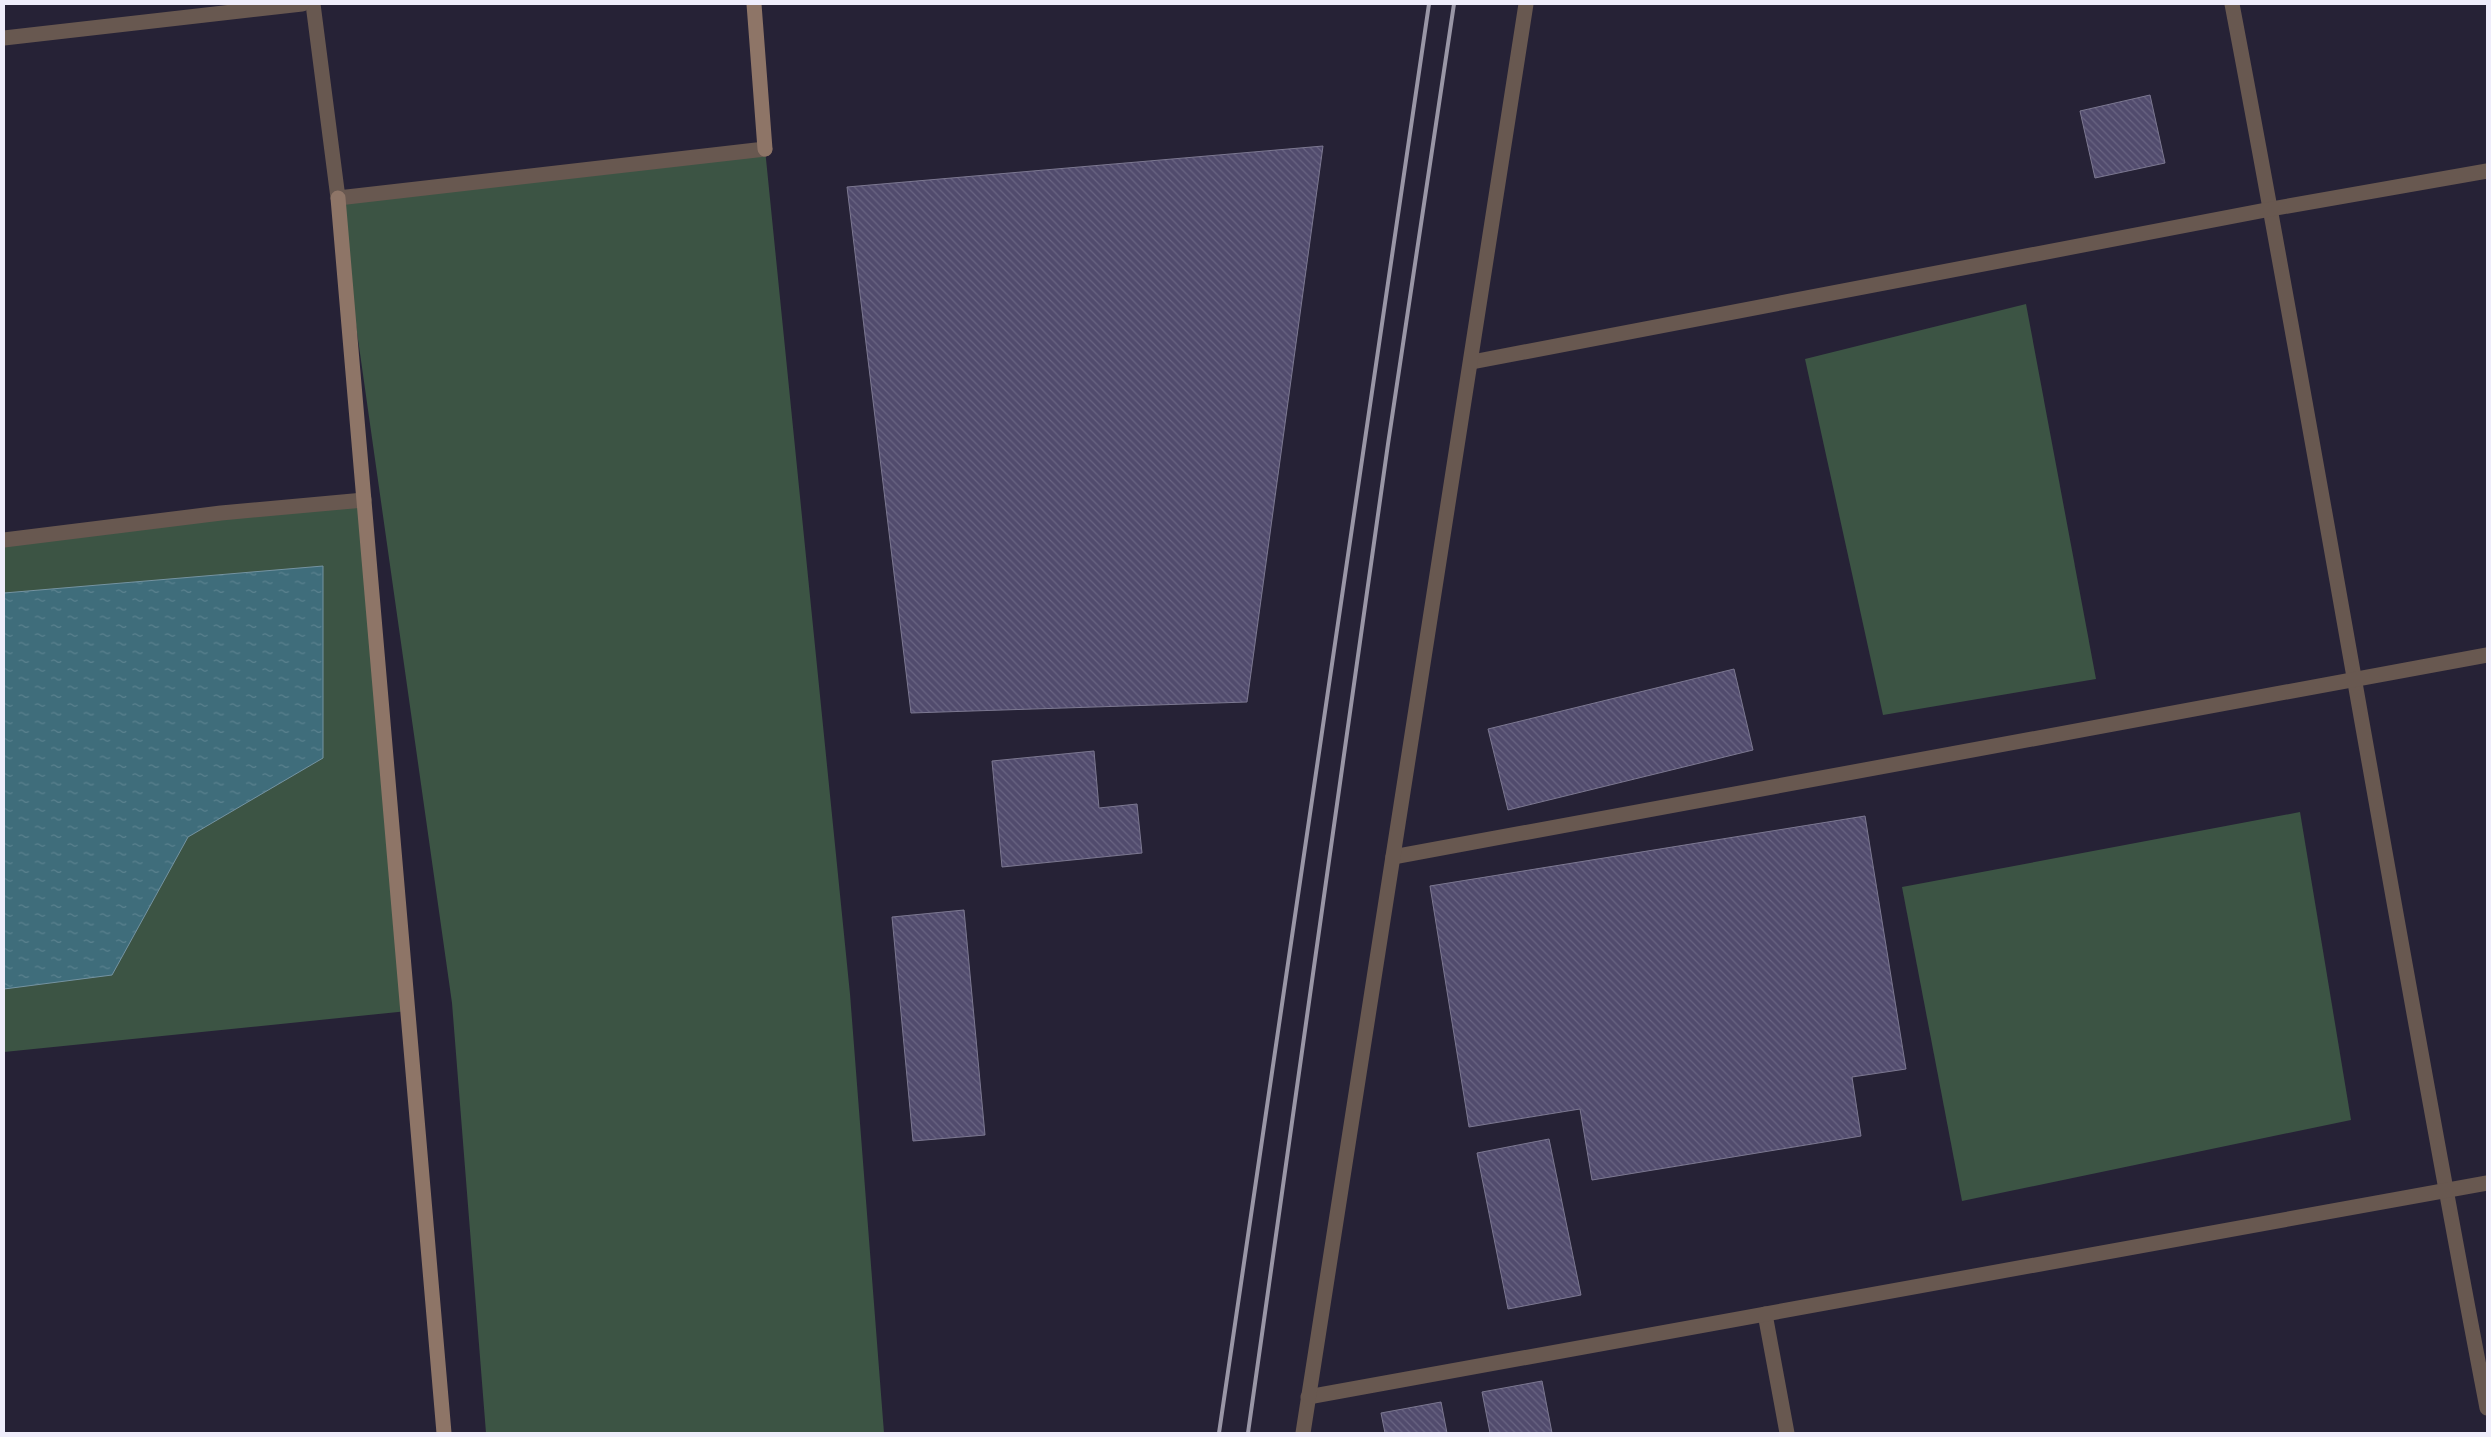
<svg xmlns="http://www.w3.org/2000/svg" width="2491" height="1437" viewBox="0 0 2491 1437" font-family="'Alegreya Sans',sans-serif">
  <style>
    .green { fill: #3c5444 }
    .water { fill: url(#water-ripples); stroke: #7493a1 }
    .building { fill: url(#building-back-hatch); stroke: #7c7891 }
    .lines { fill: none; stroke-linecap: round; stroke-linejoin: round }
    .street { stroke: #685850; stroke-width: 15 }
    .secondary { stroke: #8e7567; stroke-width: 15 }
    .rail { stroke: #9996a6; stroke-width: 4 }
  </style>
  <defs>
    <pattern id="water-ripples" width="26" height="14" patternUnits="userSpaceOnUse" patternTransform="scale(1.25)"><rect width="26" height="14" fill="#3f6d7b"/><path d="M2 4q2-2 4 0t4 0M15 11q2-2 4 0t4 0" fill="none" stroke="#5b828f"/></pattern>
    <pattern id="building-back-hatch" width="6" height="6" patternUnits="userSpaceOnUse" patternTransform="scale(1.25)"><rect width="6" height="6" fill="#514b6d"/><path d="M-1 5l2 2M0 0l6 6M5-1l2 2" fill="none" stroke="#6a6583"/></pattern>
  </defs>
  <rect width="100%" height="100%" fill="#262236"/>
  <g class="green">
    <polygon points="765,149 850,994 884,1433 486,1433 452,1003 338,198"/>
    <polygon points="2026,304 2096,679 1883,715 1805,359"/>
    <polygon points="364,500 408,1011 4,1052 4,542"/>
    <polygon points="2300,812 2351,1120 1962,1201 1902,887"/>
  </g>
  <polygon class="water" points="323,566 323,758 188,837 112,975 4,989 4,593"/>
  <g class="building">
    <polygon points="2150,95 2165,163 2095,178 2080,111"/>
    <polygon points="1323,146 1247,702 911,713 847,187"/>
    <polygon points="1734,669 1753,750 1508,810 1488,729"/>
    <polygon points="1094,751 1099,808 1137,804 1142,853 1002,867 992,761"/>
    <polygon points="1865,816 1906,1069 1852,1077 1861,1136 1592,1180 1580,1109 1469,1127 1430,886"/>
    <polygon points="964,910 985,1135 913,1141 892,917"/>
    <polygon points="1549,1139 1581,1295 1508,1309 1477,1153"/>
    <polygon points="1542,1381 1552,1433 1490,1433 1482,1392"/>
    <polygon points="1441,1402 1447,1433 1385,1433 1381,1413"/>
  </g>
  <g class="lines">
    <g class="street">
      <polyline points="313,4 338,198 765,149"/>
      <path d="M2232,4C2321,471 2397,941 2487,1408"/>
      <polyline points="4,38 302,4"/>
      <polyline points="1472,362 2271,209 2487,171"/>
      <polyline points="4,540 221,513 364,500"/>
      <polyline points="1393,857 2487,655"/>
      <polyline points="1765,1314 1787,1433"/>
      <polyline points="1308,1397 2487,1183"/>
      <polyline points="1303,1433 1526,4"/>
    </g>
    <g class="secondary">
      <polyline points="754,4 765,149"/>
      <polyline points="338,198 444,1433"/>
    </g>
    <g class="rail">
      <polyline points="1219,1433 1429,4"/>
      <polyline points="1248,1433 1388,444 1454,4"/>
    </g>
  </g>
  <rect width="2491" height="1437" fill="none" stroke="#efedfb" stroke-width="10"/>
</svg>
